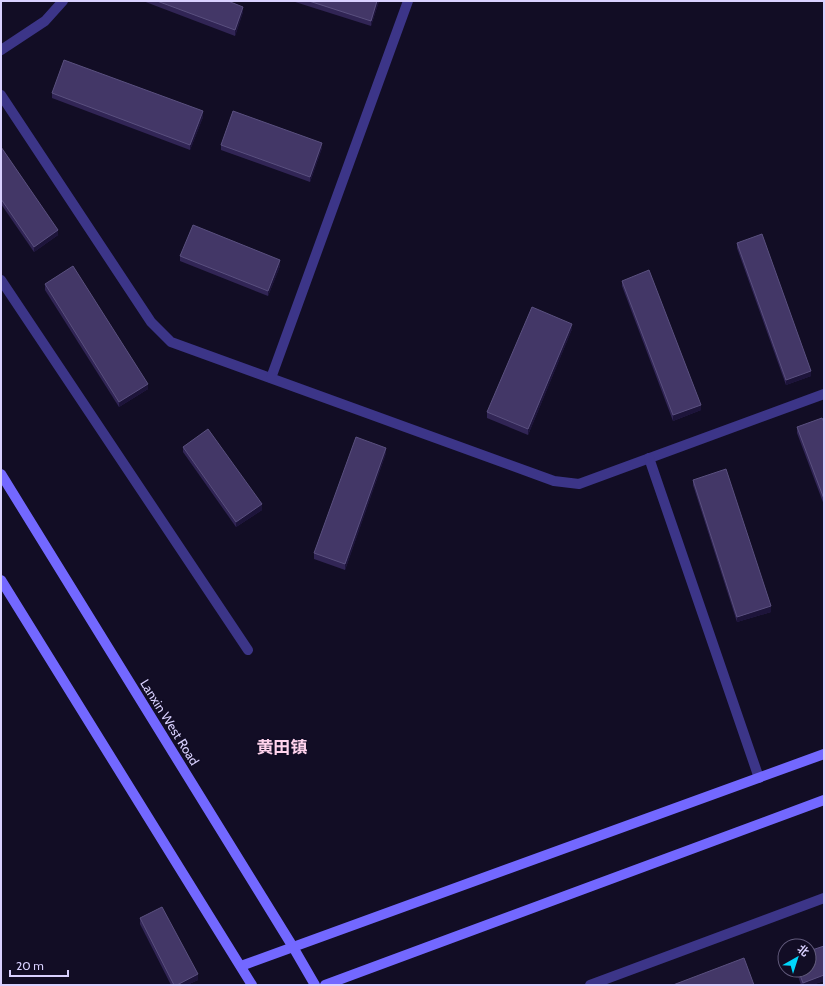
<svg xmlns="http://www.w3.org/2000/svg" width="825" height="986" viewBox="0 0 825 986" font-family="Cabin,'Noto Sans SC',sans-serif">
  <style>
    .lines { fill: none; stroke-linecap: round; stroke-linejoin: round }
    .street { stroke: #3c3588; stroke-width: 10 }
    .secondary { stroke: #7368ff; stroke-width: 10 }
    .wall { fill: #312555 }
    .shaded-wall { fill: #1d143a }
    .building { fill: #433767; stroke: #5a507f }
    .labels { text-anchor: middle; dominant-baseline: central; stroke-width: 3.5; stroke-linejoin: round; paint-order: stroke }
    .street-label { font-size: 13px; fill: #d9d1ff; stroke: #120d25 }
    .district-label { font-size: 17px; font-weight: bold; fill: #ffd3ed; stroke: #120d25 }
  </style>
  <rect width="100%" height="100%" fill="#120d25"/>
  <g class="lines">
    <g class="street">
      <polyline points="1,50 45,21 63,1"/>
      <polyline points="1,95 151,322 171,342 554,481 579,484 824,394"/>
      <polyline points="1,280 248,650"/>
      <polyline points="271,378 408,1"/>
      <polyline points="649,458 759,778"/>
      <polyline points="590,985 824,898"/>
    </g>
    <g class="secondary">
      <polyline points="1,474 293,947 315,985"/>
      <polyline points="1,580 252,985"/>
      <polyline points="241,966 824,754"/>
      <polyline points="325,985 824,800"/>
    </g>
  </g>
  <g class="wall">
    <polygon points="143,1 228,1 243,12 235,36"/>
    <polygon points="292,1 379,1 371,26"/>
    <polygon points="52,93 203,117 190,150 52,98"/>
    <polygon points="221,145 322,148 310,182 221,150"/>
    <polygon points="1,147 58,235 34,252 1,204"/>
    <polygon points="737,243 811,376 786,385 737,248"/>
    <polygon points="180,256 280,266 268,296 180,261"/>
    <polygon points="622,281 701,410 673,421 622,286"/>
    <polygon points="45,284 148,389 119,407 45,290"/>
    <polygon points="572,329 528,435 487,418 487,412"/>
    <polygon points="824,422 824,505 797,433 797,427"/>
    <polygon points="183,447 262,510 236,527 183,452"/>
    <polygon points="386,453 345,570 314,559 314,553"/>
    <polygon points="693,480 771,612 737,622 693,485"/>
    <polygon points="140,918 198,980 187,985 171,985 140,924"/>
    <polygon points="824,946 824,981 812,985 801,985 796,970 809,970"/>
  </g>
  <g class="shaded-wall">
    <polygon points="377,1 379,1 371,26 371,21"/>
    <polygon points="243,7 243,12 235,36 235,30"/>
    <polygon points="203,111 203,117 190,150 190,145"/>
    <polygon points="322,143 322,148 310,182 310,177"/>
    <polygon points="58,230 58,235 34,252 34,247"/>
    <polygon points="280,260 280,266 268,296 268,291"/>
    <polygon points="572,324 572,329 528,435 528,429"/>
    <polygon points="811,371 811,376 786,385 786,380"/>
    <polygon points="148,384 148,389 119,407 119,402"/>
    <polygon points="701,405 701,410 673,421 673,415"/>
    <polygon points="386,448 386,453 345,570 345,564"/>
    <polygon points="262,504 262,510 236,527 236,522"/>
    <polygon points="771,606 771,612 737,622 737,617"/>
    <polygon points="198,974 198,980 187,985 177,985"/>
    <polygon points="824,975 824,981 812,985 803,985 803,983"/>
  </g>
  <g class="building">
    <polygon points="157,1 228,1 243,7 235,30"/>
    <polygon points="309,1 377,1 371,21"/>
    <polygon points="64,60 203,111 190,145 52,93"/>
    <polygon points="233,111 322,143 310,177 221,145"/>
    <polygon points="1,147 58,230 34,247 1,199"/>
    <polygon points="193,225 280,260 268,291 180,256"/>
    <polygon points="762,234 811,371 786,380 737,243"/>
    <polygon points="73,266 148,384 119,402 45,284"/>
    <polygon points="649,270 701,405 673,415 622,281"/>
    <polygon points="532,307 572,324 528,429 487,412"/>
    <polygon points="822,418 824,422 824,499 797,427"/>
    <polygon points="208,429 262,504 236,522 183,447"/>
    <polygon points="356,437 386,448 345,564 314,553"/>
    <polygon points="726,469 771,606 737,617 693,480"/>
    <polygon points="162,907 198,974 177,985 174,985 140,918"/>
    <polygon points="824,946 824,975 803,983 798,970 809,970 809,951"/>
    <polygon points="744,958 754,985 673,985"/>
  </g>
  <g class="labels">
    <g class="street-label">
      <text transform="translate(170 722) rotate(58)">Lanxin West Road</text>
    </g>
    <g class="district-label">
      <text x="282" y="747">黄田镇</text>
    </g>
  </g>
  <rect width="825" height="986" fill="none" stroke="#d9d1ff" stroke-width="4"/>
  <g transform="translate(797 958) rotate(39)"><circle r="19" fill="#120d25" stroke="#625b7c"/>
  <path d="M0-3L7 15L0 10L-7 15Z" fill="#00d7fc"/>
  <text y="-6" font-size="11" font-weight="bold" text-anchor="middle" fill="#d9d1ff">北</text>
  </g>
  <path d="M10 970v6h58v-6" fill="none" stroke="#d9d1ff" stroke-width="2"/>
  <text x="16" y="970" font-size="12" fill="#d9d1ff" stroke="#120d25" stroke-width="3" paint-order="stroke">20 m</text>
</svg>
